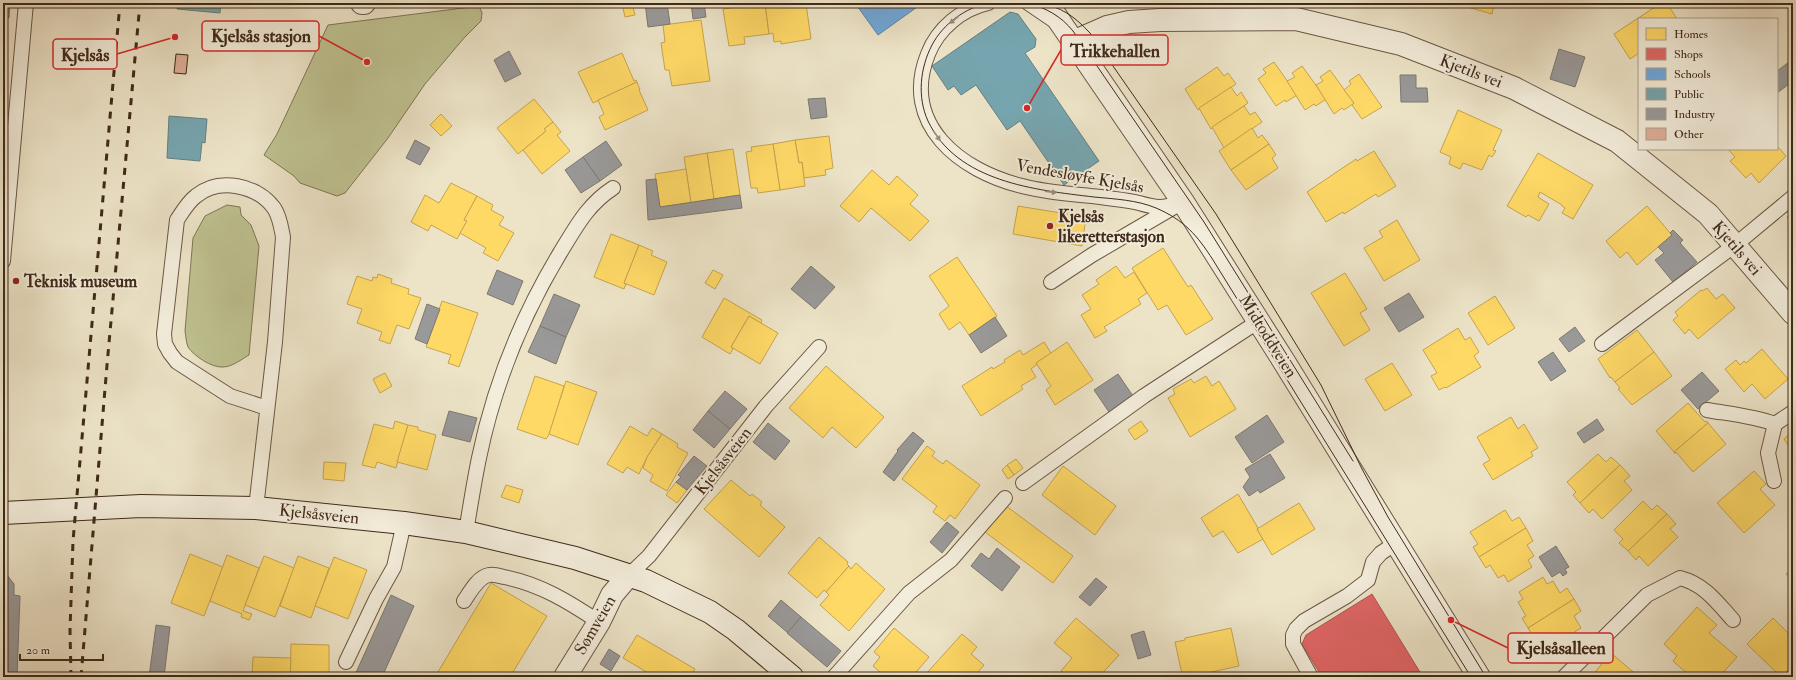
<svg xmlns="http://www.w3.org/2000/svg" width="1796" height="680" viewBox="0 0 1796 680" font-family="'IM FELL Double Pica',serif">
  <style>
    .green { fill: #bfc291; stroke: #807656 }
    .homes { fill: #ffd966; stroke: #c6a44f }
    .shops { fill: #e06666; stroke: #b0544f }
    .schools { fill: #6fa8dc; stroke: #6182a2 }
    .public { fill: #76a5af; stroke: #668082 }
    .industry { fill: #999; stroke: #7e7873 }
    .building { fill: #dfaf99; stroke: #402a1a }
    .lines { fill: none; stroke-linecap: round; stroke-linejoin: round }
    .service-casing { stroke: #6b5846; stroke-width: 16 }
    .minor-casing { stroke: #6b5846; stroke-width: 24 }
    .tertiary-casing { stroke: #6b5846; stroke-width: 24 }
    .secondary-casing { stroke: #402a1a; stroke-width: 24 }
    .service { stroke: #f3eddb; stroke-width: 14 }
    .minor { stroke: #f3eddb; stroke-width: 22 }
    .tertiary { stroke: #f3eddb; stroke-width: 22 }
    .secondary { stroke: #f3eddb; stroke-width: 22 }
    .tram { stroke: #402a1a; stroke-width: 1 }
    .rail { stroke: #402a1a; stroke-width: 3; stroke-dasharray: 7 7; stroke-linecap: butt }
    .oneway { fill: #9a8c7a }
    .poi-dot { fill: #8f2418; stroke: #f3eddb; stroke-width: 1.5 }
    .labels { text-anchor: middle; dominant-baseline: central; stroke-width: 4; stroke-linejoin: round; paint-order: stroke }
    .street-label { font-size: 17px; fill: #402a1a; stroke: #f3eddb }
    .poi-label { font-size: 17px; font-weight: bold; fill: #402a1a; stroke: #f3eddb; text-anchor: start }
    .leader { fill: none; stroke: #d62828; stroke-width: 1.5 }
    .callout-dot { fill: #d62828; stroke: #f3eddb; stroke-width: 1.5 }
    .callout { fill: #f3eddb; stroke: #d62828; stroke-width: 1.5 }
    .callout-label { font-size: 18px; text-anchor: middle; font-weight: bold; fill: #402a1a }
  </style>
  <rect width="100%" height="100%" fill="#ede4c8"/>
  <filter id="stains"><feTurbulence type="fractalNoise" baseFrequency=".005" numOctaves="4"/><feColorMatrix values="0 0 0 0 .2 0 0 0 0 .09 0 0 0 0 .02 0 0 0 .5 -.17"/></filter>
  <radialGradient id="worn" r=".72"><stop offset=".6" stop-color="#630" stop-opacity="0"/><stop offset="1" stop-color="#630" stop-opacity=".3"/></radialGradient>
  <g class="green">
    <polygon points="479,6 482,13 481,21 464,38 425,84 388,138 345,193 337,196 300,183 294,176 264,155 277,134 328,25"/>
    <path d="M227,205L240,207L241,215L251,225L259,246L249,355C242,359 232,367 223,367C212,368 194,356 188,347C186,342 186,336 185,331L193,238L205,216Z"/>
  </g>
  <g class="homes">
    <polygon points="632,3 635,15 625,17 622,4"/>
    <polygon points="751,3 765,3 769,34 744,37 745,44 729,46 723,9 751,5"/>
    <polygon points="765,3 811,3 806,4 811,39 781,44 781,41 774,42 773,33 769,34"/>
    <polygon points="1458,3 1508,3 1507,8 1494,4 1492,14 1457,4"/>
    <polygon points="1661,3 1667,3 1677,19 1639,19 1639,53 1630,59 1614,34"/>
    <polygon points="701,20 710,81 672,86 669,70 665,70 661,43 665,42 663,25"/>
    <polygon points="622,53 634,81 636,80 637,82 593,103 578,72"/>
    <polygon points="1274,62 1297,95 1286,102 1285,100 1276,106 1258,79 1266,73 1263,69"/>
    <polygon points="1302,66 1326,99 1316,106 1314,104 1305,110 1287,81 1295,77 1292,73"/>
    <polygon points="1217,67 1224,76 1228,73 1236,84 1198,110 1185,89"/>
    <polygon points="1330,70 1354,103 1344,110 1342,108 1334,114 1316,85 1323,81 1320,77"/>
    <polygon points="1359,74 1382,107 1362,119 1352,105 1354,103 1344,90 1351,84 1349,81"/>
    <polygon points="637,82 640,90 639,90 648,110 605,130 599,117 604,114 598,100"/>
    <polygon points="1231,87 1237,96 1241,92 1248,103 1211,129 1199,108"/>
    <polygon points="534,99 553,122 544,129 546,131 518,154 497,128"/>
    <polygon points="1244,106 1250,115 1255,112 1262,122 1224,148 1212,127"/>
    <polygon points="1458,110 1502,130 1493,150 1496,151 1492,157 1489,155 1482,170 1463,163 1460,169 1449,164 1451,157 1440,152"/>
    <polygon points="441,114 452,126 441,136 430,125"/>
    <polygon points="553,122 561,132 557,135 570,151 542,174 523,150 546,131 544,129"/>
    <polygon points="1252,128 1258,138 1262,135 1269,144 1231,170 1219,151"/>
    <polygon points="829,136 833,168 825,170 826,175 804,178 802,162 799,163 795,140"/>
    <polygon points="795,140 799,163 802,162 805,186 780,190 773,144"/>
    <polygon points="773,144 780,190 758,193 757,188 751,188 746,152 752,151 751,147"/>
    <polygon points="1269,144 1276,155 1272,158 1278,168 1246,190 1231,170"/>
    <polygon points="1777,146 1786,156 1759,183 1751,173 1746,178 1730,161 1735,157 1728,149 1777,149"/>
    <polygon points="733,149 740,195 714,199 707,153"/>
    <polygon points="1374,151 1396,186 1378,197 1376,194 1344,214 1343,212 1326,222 1307,192 1356,159 1357,161"/>
    <polygon points="707,153 714,199 691,203 684,157"/>
    <polygon points="1538,153 1593,185 1573,219 1562,213 1565,208 1562,206 1562,205 1540,192 1538,197 1549,204 1539,221 1528,215 1526,217 1507,206"/>
    <polygon points="686,169 691,203 660,207 655,174"/>
    <polygon points="872,170 889,185 897,176 918,195 910,204 929,221 910,241 871,208 859,222 840,206"/>
    <polygon points="451,183 477,196 464,220 467,221 457,239 431,225 428,231 411,222 425,195 439,203"/>
    <polygon points="477,196 493,205 491,210 504,217 499,225 514,233 498,261 483,253 486,248 460,233 467,221 464,220"/>
    <polygon points="1018,206 1086,217 1082,246 1013,234"/>
    <polygon points="1647,206 1672,235 1637,265 1627,252 1620,258 1606,241"/>
    <polygon points="1793,211 1793,224 1787,217"/>
    <polygon points="1397,220 1420,260 1384,281 1364,248 1383,237 1379,231"/>
    <polygon points="611,234 639,245 624,283 626,284 624,289 594,277"/>
    <polygon points="639,245 653,251 651,255 667,262 654,295 624,283"/>
    <polygon points="1163,248 1188,287 1191,285 1213,319 1186,335 1167,305 1158,310 1132,268"/>
    <polygon points="957,257 997,316 969,335 960,322 949,330 939,314 949,306 929,276"/>
    <polygon points="1116,266 1125,278 1134,272 1147,293 1138,299 1141,304 1104,327 1107,331 1095,338 1081,315 1091,309 1082,295 1099,284 1096,280"/>
    <polygon points="713,270 723,275 715,289 705,283"/>
    <polygon points="1345,273 1367,309 1360,313 1370,330 1344,346 1311,293"/>
    <polygon points="378,274 392,279 391,283 409,289 408,294 421,298 409,329 397,325 390,344 379,340 382,332 357,323 362,309 347,304 357,276 372,281 373,277 377,278"/>
    <polygon points="1707,288 1716,299 1723,294 1735,308 1698,339 1689,329 1685,334 1673,320 1678,316 1675,312 1701,290 1702,291"/>
    <polygon points="1495,296 1515,328 1488,345 1468,313"/>
    <polygon points="724,298 762,320 761,323 749,316 731,347 733,349 730,354 702,337"/>
    <polygon points="442,301 478,313 459,367 448,363 451,355 426,347"/>
    <polygon points="749,316 778,333 760,364 731,347"/>
    <polygon points="1458,328 1465,340 1470,337 1479,352 1474,356 1481,367 1446,388 1445,387 1439,390 1431,376 1437,373 1423,350"/>
    <polygon points="1637,330 1654,352 1615,382 1611,377 1610,378 1598,359"/>
    <polygon points="1044,342 1051,353 1031,369 1036,377 1021,386 1023,389 981,416 962,386 992,367 993,369 1005,362 1004,360 1020,350 1023,355"/>
    <polygon points="1067,342 1093,380 1055,405 1046,390 1051,386 1036,363"/>
    <polygon points="1762,349 1788,379 1765,399 1752,384 1744,392 1725,369 1736,360 1740,365 1744,361 1746,363"/>
    <polygon points="1654,352 1672,376 1632,405 1618,389 1620,388 1615,382"/>
    <polygon points="1392,363 1412,395 1385,411 1365,379"/>
    <polygon points="826,366 884,417 856,448 832,427 823,438 789,408"/>
    <polygon points="385,373 392,386 380,393 373,379"/>
    <polygon points="535,376 564,386 550,433 546,439 517,429"/>
    <polygon points="1206,376 1212,386 1219,381 1236,409 1190,437 1168,398 1175,394 1173,389 1191,379 1194,383"/>
    <polygon points="566,381 597,392 578,445 549,434"/>
    <polygon points="1688,403 1705,422 1707,421 1708,423 1674,452 1656,431"/>
    <polygon points="1511,417 1518,429 1524,424 1538,448 1531,452 1533,456 1493,480 1483,464 1490,460 1477,437"/>
    <polygon points="395,421 408,425 396,468 377,462 375,468 362,465 374,424 393,429"/>
    <polygon points="1141,421 1148,431 1135,440 1128,430"/>
    <polygon points="1708,423 1726,444 1693,472 1676,452 1675,454 1674,452"/>
    <polygon points="408,425 418,427 418,430 436,435 427,470 397,462"/>
    <polygon points="630,426 647,436 652,428 662,434 647,457 639,474 627,467 623,473 607,464"/>
    <polygon points="1793,426 1793,452 1784,439 1792,432 1790,429"/>
    <polygon points="662,434 678,444 677,447 688,453 667,491 650,481 653,475 643,468 647,457"/>
    <polygon points="927,446 935,452 932,456 943,464 946,460 980,485 955,519 950,515 945,521 933,512 937,506 902,479"/>
    <polygon points="1598,454 1606,462 1611,457 1620,465 1580,503 1573,495 1576,492 1567,482"/>
    <polygon points="1016,459 1023,468 1014,475 1007,465"/>
    <polygon points="324,462 346,463 344,481 323,479"/>
    <polygon points="1007,465 1014,475 1008,479 1002,470"/>
    <polygon points="1620,465 1630,476 1624,481 1632,490 1602,519 1593,509 1589,513 1580,503"/>
    <polygon points="1063,466 1116,506 1095,535 1042,495"/>
    <polygon points="1754,471 1766,484 1760,489 1775,505 1744,533 1717,503"/>
    <polygon points="731,480 750,496 752,494 762,502 760,505 785,527 759,557 704,509"/>
    <polygon points="676,482 687,490 677,503 666,495"/>
    <polygon points="506,485 523,490 519,503 501,497"/>
    <polygon points="1238,494 1258,528 1257,529 1263,539 1238,553 1223,531 1213,537 1201,518"/>
    <polygon points="1643,501 1652,510 1657,505 1667,514 1628,551 1619,543 1623,539 1614,530"/>
    <polygon points="1299,503 1315,529 1272,555 1257,529"/>
    <polygon points="1005,505 1073,556 1053,583 985,532"/>
    <polygon points="1505,510 1512,521 1519,517 1526,528 1479,557 1473,547 1478,544 1470,532"/>
    <polygon points="1667,514 1676,524 1670,529 1678,537 1648,566 1639,556 1636,560 1628,551"/>
    <polygon points="1526,528 1533,541 1527,545 1534,556 1528,560 1532,567 1508,582 1504,575 1498,578 1490,565 1486,568 1479,557"/>
    <polygon points="819,537 848,562 847,564 849,566 826,592 824,590 817,598 788,573"/>
    <polygon points="190,554 223,567 204,616 171,603"/>
    <polygon points="227,555 259,568 243,611 252,614 249,620 241,617 242,614 210,601"/>
    <polygon points="264,556 294,568 275,617 245,605"/>
    <polygon points="298,556 329,568 311,618 280,606"/>
    <polygon points="334,557 367,570 348,619 315,606"/>
    <polygon points="856,563 885,589 849,631 820,605 829,595 826,592 849,566 851,569"/>
    <polygon points="1793,568 1793,582 1786,574"/>
    <polygon points="1543,577 1547,584 1553,581 1560,593 1567,588 1574,599 1528,628 1522,618 1526,616 1518,602 1523,599 1519,592"/>
    <polygon points="491,583 547,616 510,677 435,677"/>
    <polygon points="1574,599 1581,611 1574,616 1581,628 1573,633 1575,636 1548,652 1538,636 1534,638 1528,628"/>
    <polygon points="1697,607 1717,625 1709,633 1737,657 1719,677 1701,677 1696,672 1691,677 1673,661 1677,656 1664,644"/>
    <polygon points="1076,618 1119,655 1099,677 1069,677 1061,671 1072,658 1054,643"/>
    <polygon points="1773,618 1793,638 1793,665 1781,677 1747,644"/>
    <polygon points="894,628 929,657 912,677 886,677 873,666 880,657 874,652"/>
    <polygon points="1231,628 1239,666 1193,676 1192,672 1182,674 1175,642 1185,640 1185,638"/>
    <polygon points="962,634 977,647 971,654 984,665 974,677 929,677 926,674"/>
    <polygon points="637,635 695,669 690,677 655,677 623,658"/>
    <polygon points="291,644 329,645 329,677 290,677"/>
    <polygon points="1611,653 1639,677 1591,677"/>
    <polygon points="253,657 291,658 290,677 252,677"/>
  </g>
  <polygon class="shops" points="1372,594 1423,677 1322,677 1302,644 1306,635"/>
  <polygon class="schools" points="855,3 919,3 920,5 878,35"/>
  <g class="public">
    <polygon points="3,3 10,3 9,18 3,18"/>
    <polygon points="178,3 221,3 220,13 177,9"/>
    <polygon points="1010,12 1018,14 1036,39 1035,47 1025,53 1099,161 1064,185 1020,121 1007,130 976,85 961,95 954,86 948,90 932,66"/>
    <polygon points="169,116 207,119 205,143 202,142 200,161 167,158"/>
  </g>
  <g class="industry">
    <polygon points="645,3 667,3 670,24 648,27"/>
    <polygon points="691,3 704,3 706,17 693,19"/>
    <polygon points="1559,49 1585,57 1575,87 1550,79"/>
    <polygon points="509,51 521,74 505,82 494,60"/>
    <polygon points="1789,62 1793,67 1793,81 1777,93 1777,71"/>
    <polygon points="1400,75 1416,75 1416,88 1427,88 1428,102 1401,102"/>
    <polygon points="825,98 827,117 811,119 808,99"/>
    <polygon points="415,140 430,148 420,165 406,158"/>
    <polygon points="606,141 622,165 600,181 583,157"/>
    <polygon points="583,157 600,181 581,193 565,170"/>
    <polygon points="656,179 660,207 740,195 742,208 648,220 646,180"/>
    <polygon points="1673,230 1683,240 1680,243 1697,262 1673,282 1655,260 1664,253 1658,247 1672,235 1670,233"/>
    <polygon points="811,266 835,287 815,309 791,289"/>
    <polygon points="497,270 523,281 513,305 487,294"/>
    <polygon points="1409,293 1424,317 1399,332 1384,308"/>
    <polygon points="554,294 580,305 566,337 540,326"/>
    <polygon points="427,304 440,309 427,344 415,339"/>
    <polygon points="995,317 1007,336 981,353 969,335"/>
    <polygon points="540,326 566,337 556,364 528,352"/>
    <polygon points="1575,327 1585,341 1569,352 1559,339"/>
    <polygon points="1553,352 1566,371 1551,381 1538,362"/>
    <polygon points="1702,372 1719,391 1698,409 1681,390"/>
    <polygon points="1118,374 1133,396 1109,412 1094,390"/>
    <polygon points="725,391 747,409 730,429 708,411"/>
    <polygon points="449,411 477,418 470,442 442,435"/>
    <polygon points="708,411 730,429 714,448 693,430"/>
    <polygon points="1267,415 1284,442 1252,463 1235,437"/>
    <polygon points="1597,419 1604,430 1584,443 1577,433"/>
    <polygon points="768,423 790,441 775,460 753,442"/>
    <polygon points="913,432 924,441 894,481 883,472 898,451 897,450"/>
    <polygon points="1270,454 1285,478 1260,493 1258,490 1249,496 1243,487 1250,477 1245,469"/>
    <polygon points="694,456 707,466 687,490 676,482 681,477 678,475"/>
    <polygon points="947,522 959,532 942,553 930,542"/>
    <polygon points="1556,546 1569,567 1565,569 1567,573 1563,576 1560,572 1552,577 1539,557"/>
    <polygon points="997,548 1020,567 1002,591 971,566 981,553 989,559"/>
    <polygon points="7,575 14,584 14,595 20,596 17,677 3,677 3,576"/>
    <polygon points="1096,578 1107,587 1090,606 1079,597"/>
    <polygon points="391,595 414,606 382,677 354,677"/>
    <polygon points="781,600 801,617 788,633 768,616"/>
    <polygon points="801,617 841,651 827,667 787,633"/>
    <polygon points="156,625 170,627 164,677 149,677"/>
    <polygon points="1144,631 1151,655 1138,659 1131,635"/>
    <polygon points="609,649 620,656 611,671 600,664"/>
  </g>
  <polygon class="building" points="176,54 188,55 186,74 174,73"/>
  <g class="lines">
    <g class="service-casing">
      <g id="service">
        <path d="M988,3C962,9 938,28 928,54C900,124 960,171 1022,186C1048,193 1074,194 1100,197C1113,199 1126,200 1139,203C1146,205 1153,207 1160,207C1168,207 1176,204 1183,202"/>
        <polyline points="1028,3 1053,20"/>
        <polyline points="3,192 9,193 3,261"/>
        <polyline points="9,193 26,3"/>
        <polyline points="1051,282 1092,255 1174,207"/>
        <polyline points="1602,344 1735,245 1793,197"/>
        <path d="M1707,410C1730,414 1753,416 1775,424L1768,453L1774,481"/>
        <polyline points="1775,424 1793,412"/>
        <polyline points="1023,483 1144,396 1259,321"/>
        <path d="M256,508L275,342L283,237C281,227 280,217 274,208C257,185 219,177 196,196C188,202 183,211 177,220L164,334L165,344L170,353L177,362L230,396L267,408"/>
        <path d="M466,532C470,508 474,482 479,458C494,385 522,316 560,253C576,227 587,205 613,188"/>
        <polyline points="628,576 649,556 766,406 819,347"/>
        <path d="M464,601C470,592 478,577 489,575C493,574 500,576 504,577C540,584 569,602 599,622"/>
        <polyline points="346,662 376,599 394,567 404,523"/>
        <polyline points="834,677 909,593 951,560 1005,498"/>
        <polyline points="1311,677 1293,644 1293,635 1296,629 1304,621 1347,596 1368,580 1373,562 1381,553 1396,543"/>
        <path d="M1564,677L1647,595L1680,578C1704,584 1717,602 1733,620"/>
      </g>
    </g>
    <g class="minor-casing">
      <g id="minor">
        <polyline points="362,3 364,3"/>
        <polyline points="1073,42 1107,27 1129,22 1160,20 1296,19 1401,44 1514,88 1617,141 1708,214 1793,313"/>
        <polyline points="565,677 599,622 612,595 628,576"/>
      </g>
    </g>
    <g class="tertiary-casing">
      <polyline id="tertiary" points="1047,3 1183,202 1283,360 1479,677"/>
    </g>
    <g class="secondary-casing">
      <polyline id="secondary" points="3,513 141,506 256,508 404,523 466,532 575,558 646,581 710,612 736,630 792,677"/>
    </g>
    <use href="#service" class="service"/>
    <use href="#minor" class="minor"/>
    <use href="#tertiary" class="tertiary"/>
    <use href="#secondary" class="secondary"/>
    <g class="tram">
      <path d="M988,3C965,8 943,24 932,45C920,68 917,97 928,121C957,182 1035,190 1094,197C1115,199 1137,200 1156,208C1184,220 1197,235 1213,260L1471,677"/>
      <path d="M1028,3C1046,8 1061,16 1073,31L1204,222L1353,461"/>
      <path d="M1038,3C1061,6 1075,17 1090,33L1216,214L1237,248L1321,385L1362,469L1388,517L1486,677"/>
    </g>
    <g class="rail">
      <polyline points="71,677 70,630 73,541 120,3"/>
      <polyline points="81,677 107,365 140,3"/>
    </g>
  </g>
  <defs><path id="oneway-solid" d="M-6-.8H1V-3.2L6.5 0L1 3.2V.8H-6Z"/></defs>
  <g class="oneway">
    <use href="#oneway-solid" transform="translate(954 20) rotate(141)"/>
    <use href="#oneway-solid" transform="translate(937 136) rotate(55)"/>
    <use href="#oneway-solid" transform="translate(1051 192) rotate(7)"/>
  </g>
  <g class="poi-dot">
    <circle cx="1050" cy="226" r="4"/>
    <circle cx="16" cy="281" r="4"/>
  </g>
  <g class="labels">
    <g class="street-label">
      <text transform="translate(1471 71) rotate(21)">Kjetils vei</text>
      <text transform="translate(1080 176) rotate(10)">Vendesløyfe Kjelsås</text>
      <text transform="translate(1737 248) rotate(49)">Kjetils vei</text>
      <text transform="translate(1268 336) rotate(58)">Midtoddveien</text>
      <text transform="translate(723 461) rotate(-52)">Kjelsåsveien</text>
      <text transform="translate(319 514) rotate(6)">Kjelsåsveien</text>
      <text transform="translate(595 625) rotate(-60)">Sømveien</text>
    </g>
    <g class="poi-label">
      <text x="1058" y="216">Kjelsås<tspan x="1058" dy="20">likeretterstasjon</tspan></text>
      <text x="24" y="281">Teknisk museum</text>
    </g>
  </g>
  <path class="leader" d="M367 62L319 36M1027 108L1061 50M175 37L117 54M1451 620L1508 648"/>
  <g class="callout-dot">
    <circle cx="367" cy="62" r="4"/>
    <circle cx="1027" cy="108" r="4"/>
    <circle cx="175" cy="37" r="4"/>
    <circle cx="1451" cy="620" r="4"/>
  </g>
  <g class="callout">
    <rect x="202" y="21" width="117" height="30" rx="4"/>
    <rect x="1061" y="35" width="107" height="30" rx="4"/>
    <rect x="53" y="39" width="64" height="30" rx="4"/>
    <rect x="1508" y="633" width="105" height="30" rx="4"/>
  </g>
  <g class="callout-label">
    <text x="261" y="42">Kjelsås stasjon</text>
    <text x="1115" y="57">Trikkehallen</text>
    <text x="85" y="61">Kjelsås</text>
    <text x="1561" y="654">Kjelsåsalleen</text>
  </g>
  <rect width="1796" height="680" fill="none" stroke="#ede4c8" stroke-width="16"/>
  <rect x="4" y="4" width="1788" height="672" fill="none" stroke="#402a1a" stroke-width="2"/>
  <rect x="8" y="8" width="1780" height="664" fill="none" stroke="#402a1a"/>
  <rect x="1638" y="18" width="140" height="132" fill="#f3eddb" stroke="#ab9f8e"/>
  <rect x="1646" y="28" width="20" height="12" fill="#ffd966" stroke="#ab9f8e"/>
  <text x="1674" y="38" font-size="12" fill="#402a1a">Homes</text>
  <rect x="1646" y="48" width="20" height="12" fill="#e06666" stroke="#ab9f8e"/>
  <text x="1674" y="58" font-size="12" fill="#402a1a">Shops</text>
  <rect x="1646" y="68" width="20" height="12" fill="#6fa8dc" stroke="#ab9f8e"/>
  <text x="1674" y="78" font-size="12" fill="#402a1a">Schools</text>
  <rect x="1646" y="88" width="20" height="12" fill="#76a5af" stroke="#ab9f8e"/>
  <text x="1674" y="98" font-size="12" fill="#402a1a">Public</text>
  <rect x="1646" y="108" width="20" height="12" fill="#999999" stroke="#ab9f8e"/>
  <text x="1674" y="118" font-size="12" fill="#402a1a">Industry</text>
  <rect x="1646" y="128" width="20" height="12" fill="#dfaf99" stroke="#ab9f8e"/>
  <text x="1674" y="138" font-size="12" fill="#402a1a">Other</text>
  <path d="M20 654v6h83v-6" fill="none" stroke="#402a1a" stroke-width="2"/>
  <text x="26" y="654" font-size="12" fill="#402a1a" stroke="#f3eddb" stroke-width="3" paint-order="stroke">20 m</text>
  <rect width="100%" height="100%" filter="url(#stains)"/>
  <rect width="100%" height="100%" fill="url(#worn)"/>
</svg>
